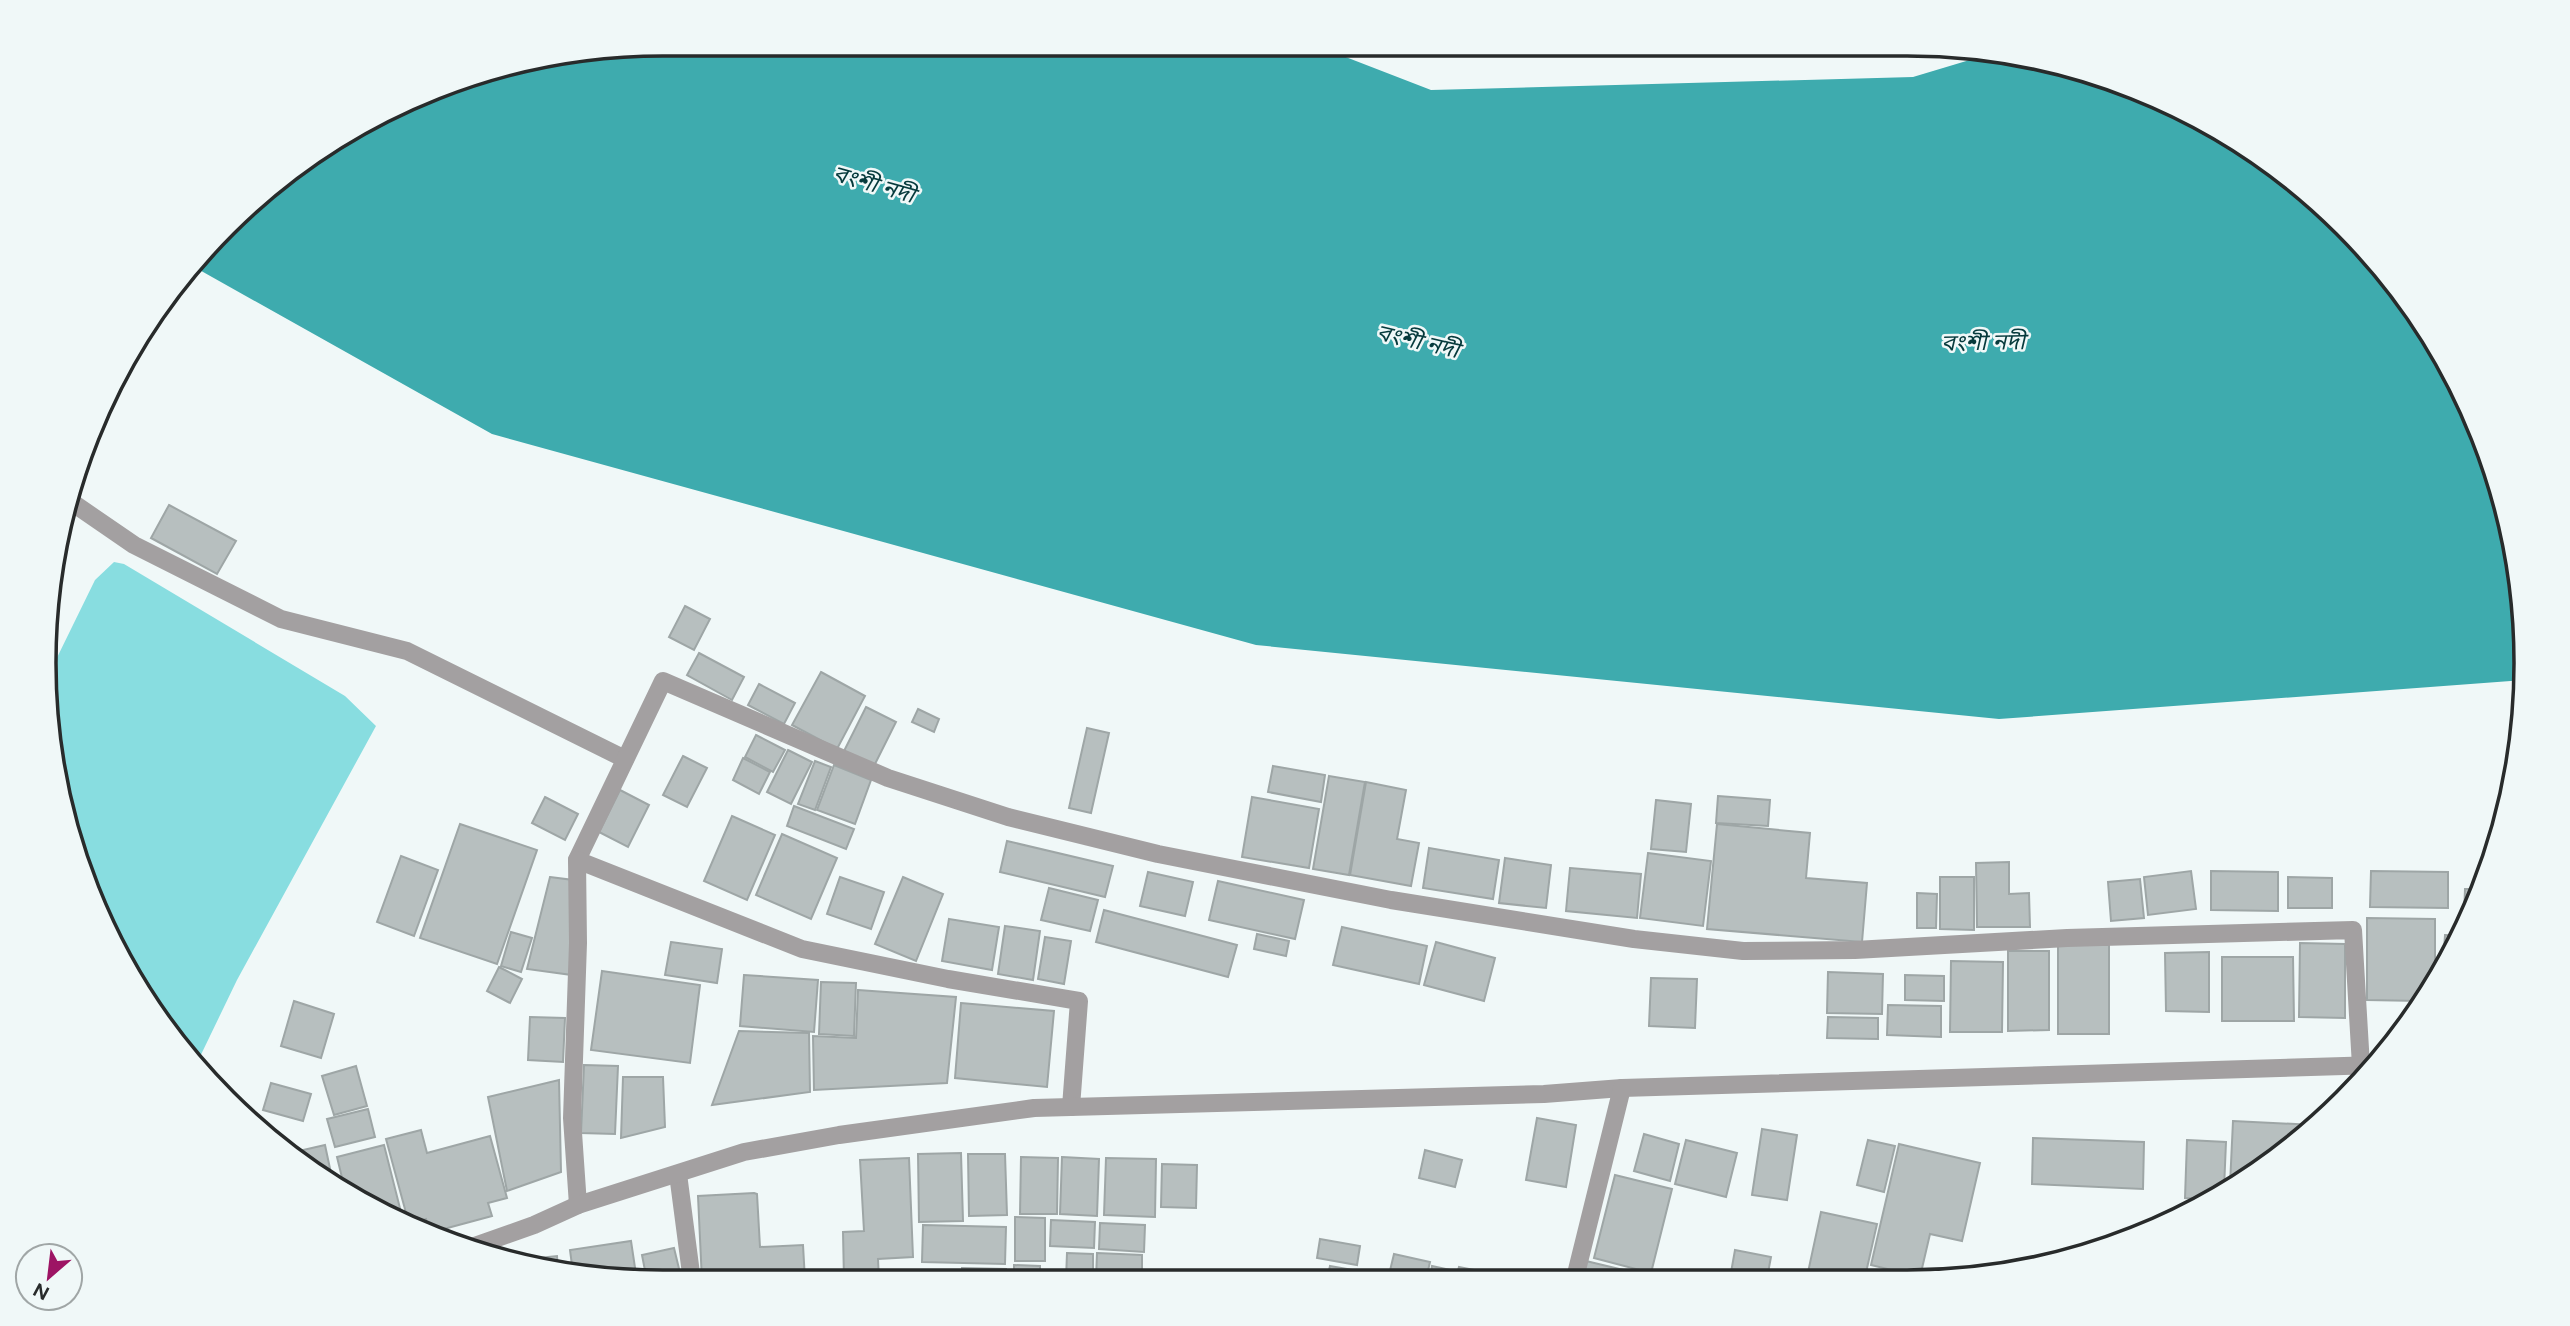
<svg xmlns="http://www.w3.org/2000/svg" width="2570" height="1326" viewBox="0 0 2570 1326" font-family="Figtree,'Noto Sans Bengali',sans-serif">
  <style>
    .green { fill: #88dde0 }
    .water { fill: #3eabae }
    .building { fill: #b7bfbf; stroke: #9ea6a6; stroke-width: 2 }
    .lines { fill: none; stroke-linecap: round; stroke-linejoin: round }
    .minor { stroke: #a3a0a1; stroke-width: 18 }
    .labels { text-anchor: middle; dominant-baseline: central; stroke-width: 5; stroke-linejoin: round; paint-order: stroke }
    .water-label { font-size: 23px; font-style: italic; fill: #063a3c; stroke: #f0f8f8 }
    .rim { fill: none; stroke: #282b2b; stroke-width: 3.5 }
  </style>
  <rect width="100%" height="100%" fill="#f0f8f8"/>
  <polygon class="green" points="114,562 124,564 345,696 376,726 237,980 196,1065 148,1007 91,900 45,704 48,676 95,580"/>
  <polygon class="water" points="663,44 1312,44 1431,90 1913,77 1993,53 2067,65 2181,108 2284,172 2373,255 2443,354 2494,464 2521,583 2524,680 1999,719 1256,645 492,434 196,268 286,172 464,77"/>
  <g class="building">
    <polygon points="169,505 236,541 217,574 151,538"/>
    <polygon points="685,606 710,619 694,650 669,637"/>
    <polygon points="699,653 744,677 732,700 687,675"/>
    <polygon points="821,672 865,696 837,749 792,725"/>
    <polygon points="759,684 795,703 784,724 748,705"/>
    <polygon points="866,707 896,722 874,766 844,751"/>
    <polygon points="918,709 939,719 934,732 912,722"/>
    <polygon points="1087,728 1109,733 1091,813 1069,808"/>
    <polygon points="756,735 785,750 773,772 745,757"/>
    <polygon points="788,750 812,762 791,804 767,792"/>
    <polygon points="683,756 707,768 687,807 663,795"/>
    <polygon points="743,758 770,772 759,794 733,780"/>
    <polygon points="815,761 831,767 815,810 798,804"/>
    <polygon points="834,765 871,780 855,824 817,810"/>
    <polygon points="1273,766 1325,775 1321,802 1268,792"/>
    <polygon points="1329,776 1365,782 1349,875 1313,869"/>
    <polygon points="1366,782 1406,790 1397,839 1419,843 1411,886 1350,875"/>
    <polygon points="620,790 649,805 628,847 599,832"/>
    <polygon points="1718,796 1770,800 1768,826 1716,823"/>
    <polygon points="545,797 578,814 565,840 532,823"/>
    <polygon points="1252,797 1319,809 1309,868 1242,857"/>
    <polygon points="1656,800 1691,804 1686,852 1651,849"/>
    <polygon points="794,806 854,829 846,849 787,826"/>
    <polygon points="732,816 775,835 747,900 704,881"/>
    <polygon points="460,824 537,850 497,964 420,938"/>
    <polygon points="1717,824 1810,833 1806,878 1867,883 1862,942 1707,929"/>
    <polygon points="782,834 837,858 811,919 756,895"/>
    <polygon points="1007,841 1113,866 1105,897 1000,872"/>
    <polygon points="1429,848 1499,860 1493,899 1423,888"/>
    <polygon points="1648,853 1711,861 1703,926 1640,918"/>
    <polygon points="401,856 438,870 414,936 377,922"/>
    <polygon points="1505,858 1551,865 1546,908 1499,903"/>
    <polygon points="2009,862 2009,894 2029,893 2030,927 1977,927 1976,863"/>
    <polygon points="1570,868 1641,874 1637,918 1566,911"/>
    <polygon points="2191,871 2196,909 2148,915 2144,877"/>
    <polygon points="2211,871 2278,872 2278,911 2211,910"/>
    <polygon points="2371,871 2448,872 2448,908 2370,907"/>
    <polygon points="1148,872 1193,882 1185,916 1140,906"/>
    <polygon points="550,877 573,880 572,975 527,969"/>
    <polygon points="840,877 884,892 871,929 827,914"/>
    <polygon points="903,877 943,894 916,961 875,944"/>
    <polygon points="1940,877 1974,877 1974,930 1940,929"/>
    <polygon points="2288,877 2332,878 2332,908 2288,908"/>
    <polygon points="2140,879 2144,918 2111,921 2108,882"/>
    <polygon points="1218,881 1304,900 1295,939 1209,920"/>
    <polygon points="1049,888 1098,900 1090,931 1041,920"/>
    <polygon points="2465,889 2480,889 2470,916 2464,916"/>
    <polygon points="1917,893 1937,894 1936,928 1917,928"/>
    <polygon points="1104,910 1237,945 1228,977 1096,942"/>
    <polygon points="2367,918 2435,919 2435,978 2420,1001 2367,1000"/>
    <polygon points="949,919 999,927 992,970 942,961"/>
    <polygon points="1005,926 1040,931 1033,980 998,974"/>
    <polygon points="1342,927 1427,946 1419,984 1333,965"/>
    <polygon points="511,932 532,938 521,972 501,966"/>
    <polygon points="1257,934 1289,941 1286,956 1254,949"/>
    <polygon points="2445,935 2463,936 2443,966"/>
    <polygon points="1045,937 1071,941 1064,984 1038,979"/>
    <polygon points="671,942 722,949 717,983 665,975"/>
    <polygon points="1436,942 1495,958 1484,1001 1424,985"/>
    <polygon points="2300,943 2345,944 2345,1018 2299,1017"/>
    <rect x="2058" y="945" width="51" height="89"/>
    <polygon points="2008,951 2049,951 2049,1030 2008,1031"/>
    <polygon points="2209,952 2209,1012 2166,1011 2165,953"/>
    <polygon points="2222,957 2293,957 2294,1021 2222,1021"/>
    <polygon points="1951,961 2003,962 2002,1032 1950,1032"/>
    <polygon points="499,967 522,979 510,1003 487,991"/>
    <polygon points="602,971 700,985 690,1063 591,1050"/>
    <polygon points="1828,972 1883,974 1882,1014 1827,1013"/>
    <polygon points="744,975 818,980 814,1032 740,1026"/>
    <polygon points="1905,975 1944,976 1944,1001 1905,1000"/>
    <polygon points="1651,978 1697,979 1695,1028 1649,1026"/>
    <polygon points="821,982 856,983 854,1036 819,1034"/>
    <polygon points="858,990 956,997 947,1083 814,1090 813,1036 856,1038"/>
    <polygon points="294,1001 334,1014 321,1058 281,1046"/>
    <polygon points="961,1003 1054,1011 1047,1087 955,1078"/>
    <polygon points="1888,1005 1941,1006 1941,1037 1887,1035"/>
    <polygon points="530,1017 565,1018 563,1062 528,1060"/>
    <polygon points="1828,1017 1878,1018 1878,1039 1827,1038"/>
    <polygon points="739,1031 809,1033 810,1092 712,1105"/>
    <polygon points="584,1065 618,1066 615,1134 581,1133"/>
    <polygon points="356,1066 367,1106 334,1115 322,1076"/>
    <polygon points="623,1077 663,1077 665,1127 621,1138"/>
    <polygon points="559,1080 561,1172 507,1191 488,1097"/>
    <polygon points="271,1083 311,1094 303,1121 263,1110"/>
    <polygon points="368,1109 375,1137 335,1147 327,1119"/>
    <polygon points="1537,1118 1576,1125 1566,1187 1526,1180"/>
    <polygon points="2233,1121 2314,1125 2314,1126 2284,1155 2230,1185"/>
    <polygon points="1762,1129 1797,1135 1787,1200 1752,1195"/>
    <polygon points="421,1130 427,1153 490,1136 507,1198 488,1203 492,1216 429,1233 426,1219 409,1224 386,1139"/>
    <polygon points="1644,1134 1679,1144 1670,1181 1634,1171"/>
    <polygon points="2033,1138 2144,1142 2143,1189 2032,1184"/>
    <polygon points="1686,1140 1737,1153 1726,1197 1675,1184"/>
    <polygon points="1868,1140 1895,1146 1884,1192 1857,1185"/>
    <polygon points="2187,1140 2226,1142 2224,1189 2207,1199 2185,1198"/>
    <polygon points="1899,1144 1980,1163 1962,1241 1930,1234 1920,1277 1871,1265"/>
    <polygon points="325,1145 332,1178 304,1158 303,1150"/>
    <polygon points="384,1145 404,1224 389,1218 344,1186 337,1157"/>
    <polygon points="1425,1150 1462,1160 1455,1187 1419,1178"/>
    <polygon points="961,1153 963,1221 919,1222 918,1154"/>
    <polygon points="968,1154 1005,1154 1007,1215 969,1216"/>
    <polygon points="1021,1157 1058,1158 1057,1214 1020,1214"/>
    <polygon points="1062,1157 1099,1159 1097,1216 1060,1214"/>
    <polygon points="909,1158 913,1257 878,1259 879,1280 844,1280 843,1232 864,1231 860,1160"/>
    <polygon points="1106,1158 1156,1159 1155,1217 1104,1215"/>
    <polygon points="1162,1164 1197,1165 1196,1208 1161,1207"/>
    <polygon points="1615,1175 1672,1189 1651,1273 1594,1258"/>
    <polygon points="754,1193 757,1194 760,1247 803,1245 805,1280 702,1281 698,1196"/>
    <polygon points="1821,1212 1877,1224 1865,1277 1807,1277"/>
    <polygon points="1015,1217 1045,1218 1045,1261 1015,1261"/>
    <polygon points="1051,1220 1095,1222 1094,1248 1050,1246"/>
    <polygon points="1100,1223 1145,1225 1144,1252 1099,1249"/>
    <polygon points="923,1225 1006,1227 1005,1264 922,1262"/>
    <polygon points="1320,1239 1360,1246 1357,1265 1317,1258"/>
    <polygon points="631,1241 637,1281 573,1273 570,1250"/>
    <polygon points="674,1248 682,1281 647,1281 642,1255"/>
    <polygon points="1735,1250 1771,1257 1767,1278 1730,1278"/>
    <polygon points="1067,1253 1093,1254 1093,1280 1066,1280"/>
    <polygon points="1097,1253 1142,1255 1142,1279 1096,1280"/>
    <polygon points="1394,1254 1430,1262 1426,1279 1388,1279"/>
    <polygon points="557,1256 558,1270 530,1266 529,1259"/>
    <polygon points="1586,1261 1632,1272 1631,1278 1582,1278"/>
    <polygon points="1014,1265 1040,1266 1040,1280 1014,1280"/>
    <polygon points="1330,1266 1353,1270 1351,1279 1327,1279"/>
    <polygon points="1432,1266 1455,1271 1453,1278 1430,1279"/>
    <polygon points="1459,1267 1494,1274 1493,1278 1456,1278"/>
    <polygon points="962,1268 1006,1269 1006,1280 962,1280"/>
  </g>
  <g class="lines">
    <g class="minor">
      <polyline points="67,499 134,545 281,619 407,651 625,759"/>
      <polyline points="577,860 663,681 888,778 1008,817 1158,854 1391,900 1634,939 1743,951 1855,950 2067,938 2353,930 2361,1066"/>
      <polyline points="678,1174 692,1281"/>
      <polyline points="578,1205 572,1118 578,943 577,860 802,949 948,979 1079,1001 1071,1107"/>
      <polyline points="469,1248 534,1225 578,1205 744,1152 839,1135 1034,1108 1544,1094 1622,1088 2377,1065"/>
      <polyline points="1575,1278 1622,1088"/>
    </g>
  </g>
  <g class="labels">
    <g class="water-label">
      <text transform="translate(874 184) rotate(16)">বংশী নদী</text>
      <text transform="translate(1418 341) rotate(13)">বংশী নদী</text>
      <text transform="translate(1983 342) rotate(-1)">বংশী নদী</text>
    </g>
  </g>
  <path d="M0 0H2570V1326H0ZM663 56H1907A607 607 0 0 1 2514 663V663A607 607 0 0 1 1907 1270H663A607 607 0 0 1 56 663V663A607 607 0 0 1 663 56Z" fill="#f0f8f8" fill-rule="evenodd"/>
  <path class="rim" d="M663 56H1907A607 607 0 0 1 2514 663V663A607 607 0 0 1 1907 1270H663A607 607 0 0 1 56 663V663A607 607 0 0 1 663 56Z"/>
  <g transform="translate(49 1277) rotate(208)"><circle r="33" fill="#f0f8f8" stroke="#a0a6a6" stroke-width="2"/>
  <path d="M0-5L12 26L0 18L-12 26Z" fill="#9d1464"/>
  <text y="-10" font-size="19" font-weight="bold" text-anchor="middle" fill="#282b2b">N</text>
  </g>
</svg>
